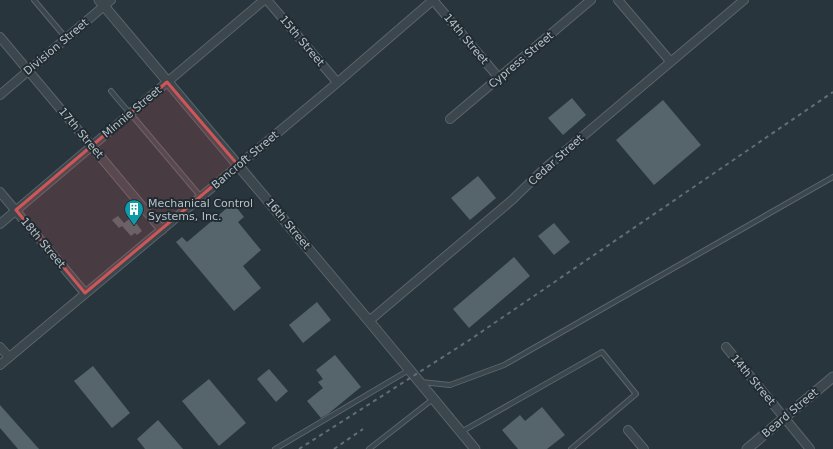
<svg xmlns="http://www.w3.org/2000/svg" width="833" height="449" viewBox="0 0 833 449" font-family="'DejaVu Sans',sans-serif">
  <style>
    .building { fill: #56646c }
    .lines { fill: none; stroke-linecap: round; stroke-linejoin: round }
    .service-casing { stroke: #5a646b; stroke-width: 6 }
    .minor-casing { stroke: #5a646b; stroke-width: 10 }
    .tertiary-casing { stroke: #5a646b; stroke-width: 11 }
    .service { stroke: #3c464d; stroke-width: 4 }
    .minor { stroke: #3c464d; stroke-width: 8 }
    .tertiary { stroke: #3c464d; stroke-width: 9 }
    .rail { stroke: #626e76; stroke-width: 2; stroke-dasharray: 4 4; stroke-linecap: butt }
    .marked { fill: #cd5658; fill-opacity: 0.2; stroke: #cd5658; stroke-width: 3; stroke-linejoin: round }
    .labels { text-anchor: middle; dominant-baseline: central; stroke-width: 4; stroke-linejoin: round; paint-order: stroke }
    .street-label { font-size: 11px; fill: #b8c1c8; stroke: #212b32 }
    .poi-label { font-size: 11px; fill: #b8c1c8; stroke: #212b32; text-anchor: start }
  </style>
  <rect width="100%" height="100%" fill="#28353c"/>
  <g class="building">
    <polygon points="572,98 586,115 563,135 548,118"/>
    <polygon points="663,100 701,145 654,185 616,140"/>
    <polygon points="478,176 496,198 470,220 451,198"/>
    <polygon points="233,203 244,217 238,222 261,250 243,266 261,288 234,311 176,242 182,237 187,242"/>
    <polygon points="118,216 124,223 133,216 137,222 136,223 142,231 137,235 135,233 131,236 122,226 119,228 112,220"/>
    <polygon points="554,223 570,242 554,255 538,236"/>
    <polygon points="514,257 530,276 469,328 453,309"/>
    <polygon points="317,302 331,320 303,343 289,325"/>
    <polygon points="335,355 361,387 328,414 321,418 307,401 323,388 318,382 323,379 316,370"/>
    <polygon points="93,366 130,413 112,428 74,381"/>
    <polygon points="269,369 288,391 276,402 257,379"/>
    <polygon points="209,379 246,423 219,446 182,401"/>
    <polygon points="0,405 39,449 18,449 0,428"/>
    <polygon points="542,407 565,435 547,449 518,449 502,430 520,415 525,421"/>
    <polygon points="158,420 183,449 145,449 137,439"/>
  </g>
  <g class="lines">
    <g class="service-casing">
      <g id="service">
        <polyline points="34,0 66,38"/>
        <path d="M111,91C119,101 127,110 136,120L201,197"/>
        <polyline points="421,382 450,385 504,365 833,177"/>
        <polyline points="461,432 602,352 636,394 571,449"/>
        <polyline points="275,449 409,370"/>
        <polyline points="369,449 433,399"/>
      </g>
    </g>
    <g class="minor-casing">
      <g id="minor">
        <polyline points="267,0 337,82"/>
        <polyline points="433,0 499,78"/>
        <polyline points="618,0 670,61"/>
        <polyline points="0,37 162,230"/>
        <polyline points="0,95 111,0"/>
        <polyline points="450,119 591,0"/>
        <polyline points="0,192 85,293"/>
        <polyline points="0,224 264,0"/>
        <polyline points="369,321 512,200 544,169 744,0"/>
        <polyline points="0,347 9,357"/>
        <polyline points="726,347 810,449"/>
        <polyline points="0,365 331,88 433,0"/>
        <polyline points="628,430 644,449"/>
      </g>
    </g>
    <g class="tertiary-casing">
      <g id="tertiary">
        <polyline points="99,0 369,321 475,449"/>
        <polyline points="747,449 833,377"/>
      </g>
    </g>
    <use href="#service" class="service"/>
    <use href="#minor" class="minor"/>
    <use href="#tertiary" class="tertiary"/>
    <g class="rail">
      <polyline points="299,449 468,341 833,92"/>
      <polyline points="334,449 363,429"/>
    </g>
  </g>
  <path class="marked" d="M167,82L238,165L85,293L16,210Z"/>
  <defs>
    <g id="building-pin" transform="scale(1)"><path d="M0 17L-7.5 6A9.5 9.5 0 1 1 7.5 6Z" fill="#0f9aa8" stroke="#212b32"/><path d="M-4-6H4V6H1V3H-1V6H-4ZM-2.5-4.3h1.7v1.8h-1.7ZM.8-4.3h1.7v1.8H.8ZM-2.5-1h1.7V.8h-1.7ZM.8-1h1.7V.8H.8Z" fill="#fff"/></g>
  </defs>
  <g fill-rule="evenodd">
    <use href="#building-pin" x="134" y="209"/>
  </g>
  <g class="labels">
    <g class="street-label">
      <text transform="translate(466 39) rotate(50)">14th Street</text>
      <text transform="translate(302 41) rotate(50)">15th Street</text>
      <text transform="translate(56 47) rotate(-40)">Division Street</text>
      <text transform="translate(521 60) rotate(-40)">Cypress Street</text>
      <text transform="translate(132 112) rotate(-40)">Minnie Street</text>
      <text transform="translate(81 133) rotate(50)">17th Street</text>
      <text transform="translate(245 160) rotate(-40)">Bancroft Street</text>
      <text transform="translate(556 160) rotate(-42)">Cedar Street</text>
      <text transform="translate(288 224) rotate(50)">16th Street</text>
      <text transform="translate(43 243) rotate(50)">18th Street</text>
      <text transform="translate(753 380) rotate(50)">14th Street</text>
      <text transform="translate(790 413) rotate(-40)">Beard Street</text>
    </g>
    <g class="poi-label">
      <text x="148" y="203">Mechanical Control<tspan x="148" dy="13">Systems, Inc.</tspan></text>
    </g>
  </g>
</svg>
